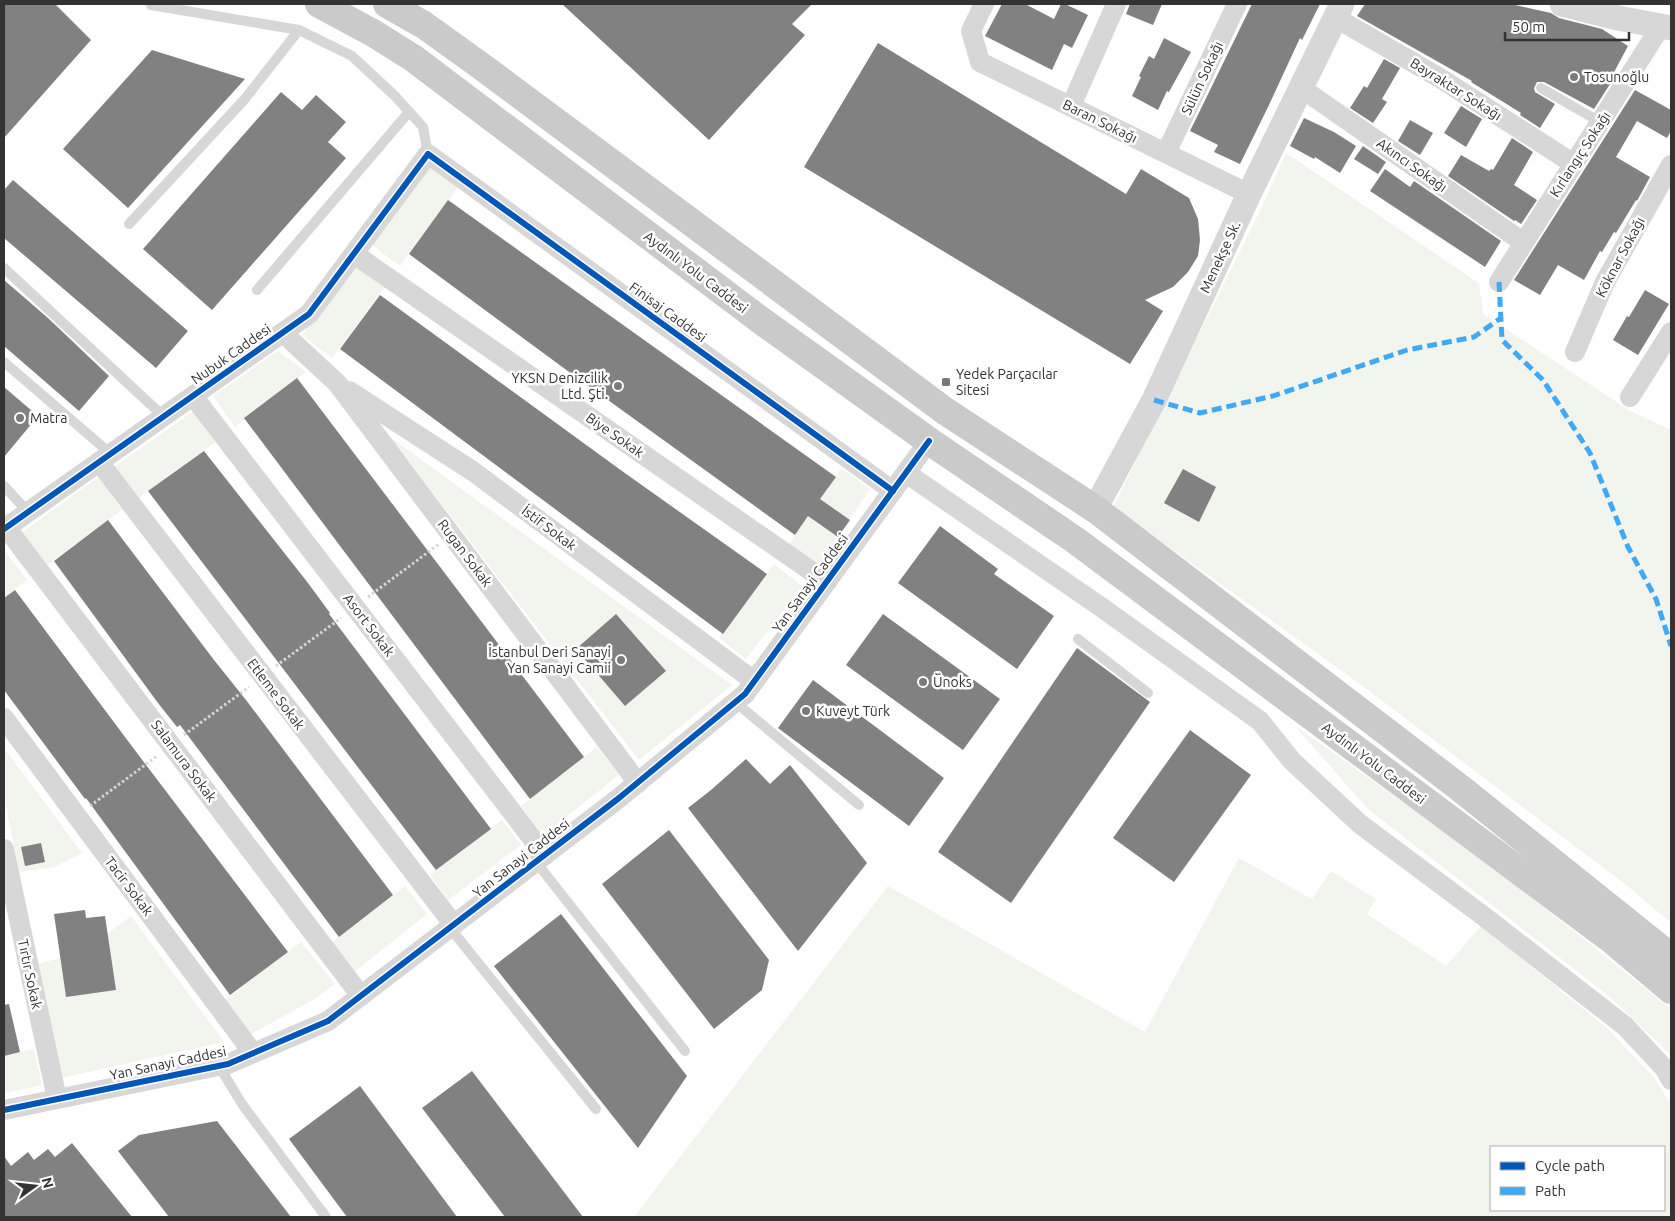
<svg xmlns="http://www.w3.org/2000/svg" width="1675" height="1221" viewBox="0 0 1675 1221" font-family="Ubuntu,sans-serif">
  <style>
    .green { fill: #f1f5ed; fill-rule: evenodd }
    .building { fill: #818181 }
    .lines { fill: none; stroke-linecap: round; stroke-linejoin: round }
    .path { stroke: #d6d6d6; stroke-width: 3; stroke-dasharray: 2.5 2.5; stroke-linecap: butt }
    .service { stroke: #d7d7d7; stroke-width: 10 }
    .minor { stroke: #d7d7d7; stroke-width: 20 }
    .tertiary { stroke: #d7d7d7; stroke-width: 25 }
    .primary { stroke: #cacaca; stroke-width: 28 }
    .quiet { stroke: #3fa9f5; stroke-width: 5; stroke-dasharray: 10 5; stroke-linecap: butt }
    .cycleway-casing { stroke: #fff; stroke-width: 9 }
    .cycleway { stroke: #0057b8; stroke-width: 6 }
    .poi-dot { fill: #7a7a7a; stroke: #fff; stroke-width: 2 }
    .labels { text-anchor: middle; dominant-baseline: central; stroke-width: 5; stroke-linejoin: round; paint-order: stroke }
    .poi-label { font-size: 14px; fill: #333; stroke: #fff; text-anchor: start }
    .street-label { font-size: 14px; fill: #333; stroke: #fff }
  </style>
  <rect width="100%" height="100%" fill="#fff"/>
  <g class="green">
    <polygon points="1286,153 1479,283 1483,314 1630,411 1671,430 1671,923 1625,884 1349,676 1113,507 1260,211"/>
    <polygon points="430,166 458,187 400,266 372,245"/>
    <polygon points="355,264 386,286 332,358 302,335"/>
    <polygon points="278,351 306,372 235,427 213,396"/>
    <polygon points="195,410 217,441 136,500 114,467"/>
    <polygon points="390,437 732,685 639,760"/>
    <polygon points="841,469 870,489 819,564 789,544"/>
    <polygon points="98,477 122,510 43,568 19,535"/>
    <polygon points="5,551 27,580 4,598 4,552"/>
    <polygon points="774,564 802,586 746,659 719,638"/>
    <polygon points="1294,725 1482,858 1671,1009 1671,1055 1609,996 1368,809"/>
    <polygon points="597,747 619,775 543,835 521,806"/>
    <polygon points="4,748 82,853 54,867 19,872 4,796"/>
    <polygon points="502,820 521,845 448,900 430,875"/>
    <path d="M1239,858L1312,899L1331,871L1376,899L1367,914L1446,966L1481,926L1608,1029L1655,1079L1671,1104V1217H634L888,886L1145,1032ZM1491,1147H1664V1210H1491Z"/>
    <polygon points="405,886 427,914 354,972 331,943"/>
    <polygon points="131,916 224,1042 61,1078 38,964 60,958 66,997 116,990 107,934"/>
    <polygon points="301,942 335,984 313,1000 251,1034 224,1000"/>
    <polygon points="34,1049 42,1085 4,1093 4,1056"/>
  </g>
  <g class="building">
    <polygon points="4,4 55,4 91,40 4,138"/>
    <polygon points="562,4 812,4 792,24 805,35 709,140"/>
    <polygon points="1002,4 1025,4 1054,19 1061,4 1065,4 1088,15 1072,48 1064,44 1052,70 985,36"/>
    <polygon points="1130,4 1162,4 1153,25 1126,14"/>
    <polygon points="1252,4 1320,4 1302,40 1300,38 1269,105 1240,164 1214,152 1218,145 1190,131"/>
    <polygon points="1365,4 1511,4 1551,13 1559,18 1602,29 1628,46 1612,76 1614,78 1594,109 1544,82 1537,82 1534,88 1535,92 1555,104 1540,128 1520,115 1521,113 1471,82 1472,81 1357,16"/>
    <polygon points="1164,38 1191,52 1169,92 1167,91 1158,110 1132,96 1141,77 1139,76 1149,56 1154,59"/>
    <polygon points="878,43 1126,194 1141,169 1189,198 1198,219 1200,240 1198,256 1188,272 1173,287 1145,300 1163,311 1130,364 804,167"/>
    <polygon points="152,50 245,79 128,208 63,149"/>
    <polygon points="1384,59 1400,68 1382,99 1387,102 1373,123 1350,108 1364,86 1367,88"/>
    <polygon points="1635,90 1671,110 1671,131 1667,138 1637,121 1616,157 1650,177 1637,201 1636,200 1616,233 1614,232 1602,252 1600,251 1584,280 1558,265 1540,295 1514,280"/>
    <polygon points="281,92 302,110 316,95 346,122 328,142 346,158 212,310 143,249"/>
    <polygon points="1461,106 1482,119 1466,147 1444,133"/>
    <polygon points="1304,118 1334,132 1356,146 1340,173 1315,157 1314,159 1290,146"/>
    <polygon points="1410,120 1433,133 1420,155 1398,141"/>
    <polygon points="1512,138 1533,152 1514,185 1537,200 1521,224 1515,220 1514,221 1448,176 1461,155 1489,171 1491,169 1493,170"/>
    <polygon points="1363,146 1386,162 1378,174 1354,159"/>
    <polygon points="1385,169 1410,187 1414,181 1501,241 1485,267 1370,191"/>
    <polygon points="13,180 188,331 156,368 4,238 4,190"/>
    <polygon points="448,200 836,477 820,499 850,520 838,537 808,516 795,535 565,369 409,254"/>
    <polygon points="4,280 48,318 109,376 79,411 4,346"/>
    <polygon points="1645,290 1669,304 1638,355 1613,340 1627,316 1629,317"/>
    <polygon points="380,295 622,471 767,574 723,634 340,349"/>
    <polygon points="297,378 584,757 530,799 244,418"/>
    <polygon points="4,387 38,416 4,457"/>
    <polygon points="204,451 308,583 330,613 329,614 491,829 436,870 148,491"/>
    <polygon points="1183,469 1216,487 1199,522 1164,503"/>
    <polygon points="108,520 214,660 246,700 393,895 339,937 180,725 177,727 158,703 54,561"/>
    <polygon points="940,526 998,569 994,574 1054,616 1017,669 898,583"/>
    <polygon points="15,590 140,757 288,952 230,995 86,798 85,799 4,690 4,598"/>
    <polygon points="616,614 666,671 625,706 576,649"/>
    <polygon points="883,614 1000,699 963,750 846,665"/>
    <polygon points="1077,648 1150,702 1011,903 938,852"/>
    <polygon points="813,680 944,778 909,826 778,728"/>
    <polygon points="1190,730 1251,775 1174,882 1113,838"/>
    <polygon points="746,759 770,784 790,765 867,863 798,951 688,808 711,790"/>
    <polygon points="669,830 769,960 762,990 714,1029 602,884"/>
    <polygon points="41,843 45,862 25,866 21,847"/>
    <polygon points="85,910 86,918 105,916 116,990 66,997 54,914"/>
    <polygon points="561,914 687,1076 638,1148 494,966"/>
    <polygon points="9,1004 20,1052 4,1056 4,1005"/>
    <polygon points="472,1071 583,1217 505,1217 422,1108"/>
    <polygon points="360,1086 457,1217 347,1217 289,1139"/>
    <polygon points="217,1121 291,1217 169,1217 118,1151 139,1135"/>
    <polygon points="72,1143 132,1217 4,1217 4,1156 11,1166 28,1152 34,1160 48,1149 55,1157"/>
  </g>
  <g class="lines">
    <g class="path">
      <polyline points="368,597 439,544"/>
      <polyline points="276,666 341,618"/>
      <polyline points="184,735 249,687"/>
      <polyline points="90,806 157,756"/>
    </g>
    <g class="service">
      <polyline points="151,5 299,30 352,56 395,96 423,127 428,154"/>
      <polyline points="1541,88 1600,122"/>
      <polyline points="129,224 244,100 299,30"/>
      <polyline points="4,268 163,416"/>
      <polyline points="257,290 409,112"/>
      <polyline points="4,362 111,454"/>
      <polyline points="4,486 28,512"/>
      <polyline points="1078,639 1148,693"/>
      <polyline points="735,702 859,805"/>
      <polyline points="536,862 685,1051"/>
      <polyline points="450,928 596,1109"/>
      <polyline points="219,1066 242,1104 326,1217"/>
    </g>
    <g class="minor">
      <polyline points="984,4 971,31 980,62 1249,194"/>
      <polyline points="1336,18 1440,78 1574,164"/>
      <polyline points="1301,88 1523,242"/>
      <polyline points="1071,106 1116,4"/>
      <polyline points="1166,153 1237,4"/>
      <polyline points="354,254 827,582"/>
      <polyline points="1499,282 1661,26"/>
      <polyline points="283,333 337,383 638,783"/>
      <polyline points="1575,352 1605,282 1671,165"/>
      <polyline points="349,391 474,472 754,681"/>
      <polyline points="193,396 545,855"/>
      <polyline points="1630,397 1671,332"/>
      <polyline points="99,462 454,925"/>
      <polyline points="906,473 1101,607 1260,721 1292,761 1360,824 1486,918 1625,1026 1665,1069 1671,1080"/>
      <polyline points="6,527 361,996"/>
      <polyline points="4,529 309,314 428,154 893,491"/>
      <polyline points="4,718 253,1053"/>
      <polyline points="4,849 57,1099"/>
      <polyline points="4,1110 228,1064 328,1021 619,798 745,694 929,441"/>
    </g>
    <g class="tertiary">
      <polyline points="1562,4 1618,18 1671,28"/>
      <polyline points="1095,509 1154,400 1249,194 1342,4"/>
    </g>
    <g class="primary">
      <polyline points="319,4 373,33 413,58 763,322 929,441 1075,540 1612,940 1671,990"/>
      <polyline points="387,4 424,25 481,66 945,411 1095,509 1460,788 1671,957"/>
    </g>
    <g class="quiet">
      <polyline points="1499,282 1502,340 1543,380 1590,453 1628,547 1656,599 1671,646"/>
      <polyline points="1154,400 1200,413 1273,396 1407,350 1474,337 1501,318"/>
    </g>
    <g class="cycleway-casing">
      <g id="cycleway">
        <polyline points="4,529 309,314 428,154 893,491"/>
        <polyline points="4,1110 228,1064 328,1021 619,798 745,694 929,441"/>
      </g>
    </g>
    <use href="#cycleway" class="cycleway"/>
  </g>
  <g class="poi-dot">
    <circle cx="1574" cy="77" r="5"/>
    <rect x="941" y="377" width="10" height="10" rx="2.5"/>
    <circle cx="618" cy="386" r="5"/>
    <circle cx="20" cy="418" r="5"/>
    <circle cx="621" cy="660" r="5"/>
    <circle cx="923" cy="682" r="5"/>
    <circle cx="806" cy="711" r="5"/>
  </g>
  <g class="labels">
    <g class="poi-label">
      <text x="1584" y="77">Tosunoğlu</text>
      <text x="956" y="374">Yedek Parçacılar<tspan x="956" dy="16">Sitesi</tspan></text>
      <text x="608" y="378" text-anchor="end">YKSN Denizcilik<tspan x="608" dy="16">Ltd. Şti.</tspan></text>
      <text x="30" y="418">Matra</text>
      <text x="611" y="652" text-anchor="end">İstanbul Deri Sanayi<tspan x="611" dy="16">Yan Sanayi Camii</tspan></text>
      <text x="933" y="682">Ünoks</text>
      <text x="816" y="711">Kuveyt Türk</text>
    </g>
    <g class="street-label">
      <text transform="translate(1202 78) rotate(-65)">Sülün Sokağı</text>
      <text transform="translate(1456 89) rotate(32)">Bayraktar Sokağı</text>
      <text transform="translate(1100 121) rotate(26)">Baran Sokağı</text>
      <text transform="translate(1580 154) rotate(-57)">Kırlangıç Sokağı</text>
      <text transform="translate(1412 165) rotate(35)">Akıncı Sokağı</text>
      <text transform="translate(1220 257) rotate(-65)">Menekşe Sk.</text>
      <text transform="translate(1620 257) rotate(-62)">Köknar Sokağı</text>
      <text transform="translate(696 272) rotate(37)">Aydınlı Yolu Caddesi</text>
      <text transform="translate(668 312) rotate(36)">Finisaj Caddesi</text>
      <text transform="translate(231 354) rotate(-35)">Nubuk Caddesi</text>
      <text transform="translate(615 435) rotate(35)">Biye Sokak</text>
      <text transform="translate(549 528) rotate(37)">İstif Sokak</text>
      <text transform="translate(465 553) rotate(53)">Rugan Sokak</text>
      <text transform="translate(810 583) rotate(-54)">Yan Sanayi Caddesi</text>
      <text transform="translate(369 625) rotate(53)">Asort Sokak</text>
      <text transform="translate(276 694) rotate(53)">Etleme Sokak</text>
      <text transform="translate(184 761) rotate(53)">Salamura Sokak</text>
      <text transform="translate(1374 763) rotate(37)">Aydınlı Yolu Caddesi</text>
      <text transform="translate(521 858) rotate(-38)">Yan Sanayi Caddesi</text>
      <text transform="translate(129 886) rotate(53)">Tacir Sokak</text>
      <text transform="translate(30 974) rotate(78)">Tırtır Sokak</text>
      <text transform="translate(168 1063) rotate(-12)">Yan Sanayi Caddesi</text>
    </g>
  </g>
  <rect width="1675" height="1221" fill="none" stroke="#333333" stroke-width="10"/>
  <rect x="1490" y="1146" width="175" height="65" fill="#ffffff" stroke="#adadad"/>
  <rect x="1500" y="1162" width="25" height="8" fill="#0057b8" stroke="#adadad"/>
  <text x="1535" y="1171" font-size="15" fill="#333333">Cycle path</text>
  <rect x="1500" y="1187" width="25" height="8" fill="#3fa9f5" stroke="#adadad"/>
  <text x="1535" y="1196" font-size="15" fill="#333333">Path</text>
  <g transform="translate(35 1186) rotate(75)" stroke="#ffffff" stroke-width="4" paint-order="stroke">
  <path d="M0-4L9 19L0 12L-9 19Z" fill="#333333"/>
  <text y="-8" font-size="14" font-weight="bold" text-anchor="middle" fill="#333333">N</text>
  </g>
  <path d="M1505 32v8h124v-8" fill="none" stroke="#333333" stroke-width="2.5"/>
  <text x="1512" y="32" font-size="15" fill="#333333" stroke="#ffffff" stroke-width="4" paint-order="stroke">50 m</text>
</svg>
